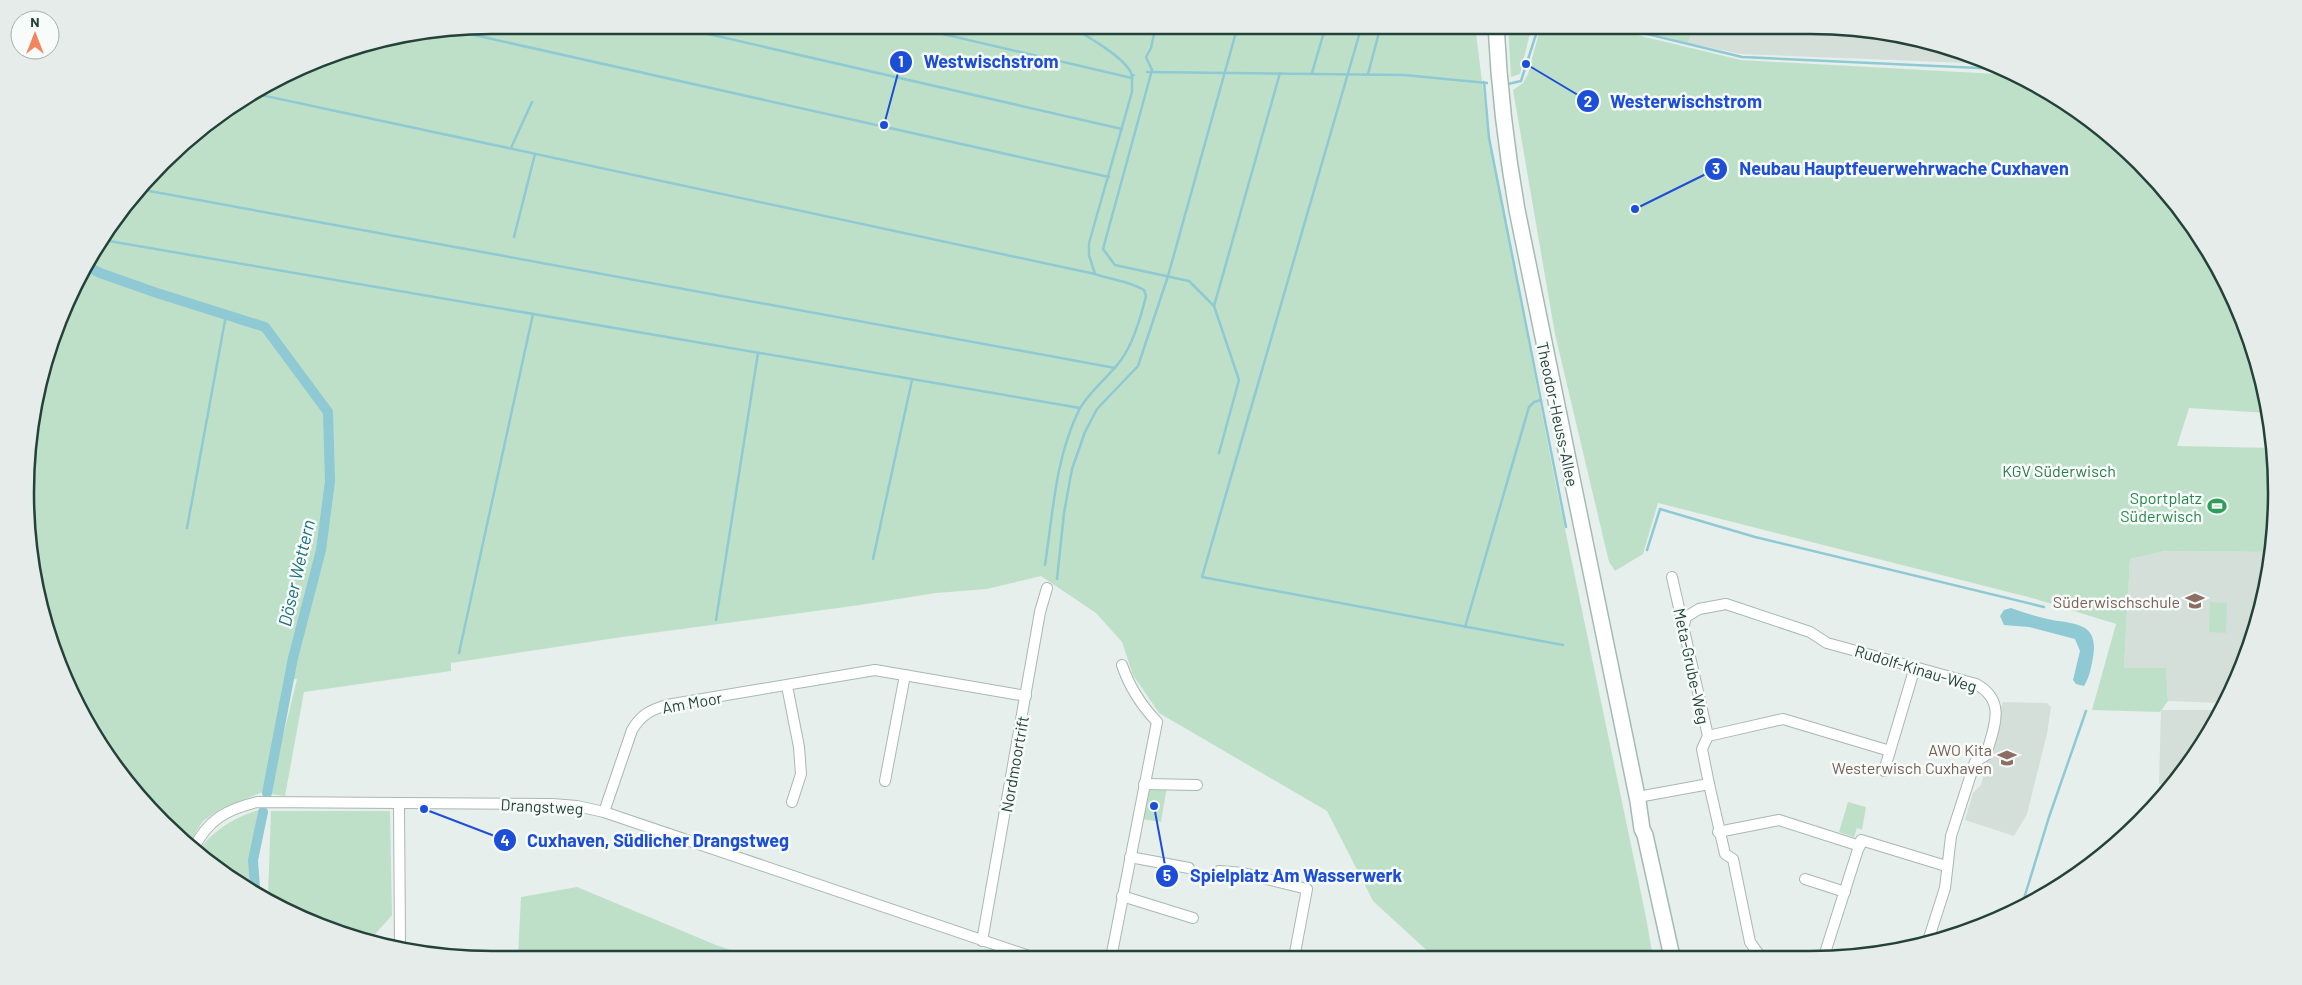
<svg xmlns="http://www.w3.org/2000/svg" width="2302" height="985" viewBox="0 0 2302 985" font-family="Barlow,sans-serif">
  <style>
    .built { fill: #d4dfda }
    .green { fill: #bfe0c8 }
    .water { fill: #8ec9d4 }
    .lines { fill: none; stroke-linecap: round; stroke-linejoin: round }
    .stream { stroke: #8ec9d4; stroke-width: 2.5 }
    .canal { stroke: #8ec9d4; stroke-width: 10 }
    .street-casing { stroke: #a8b8b2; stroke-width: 12 }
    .secondary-casing { stroke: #a4bbb3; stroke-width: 18 }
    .street { stroke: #fff; stroke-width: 10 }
    .secondary { stroke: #fff; stroke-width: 15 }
    .labels { text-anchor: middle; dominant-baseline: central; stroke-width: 5; stroke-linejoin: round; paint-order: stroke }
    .street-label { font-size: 16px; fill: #24423a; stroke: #f7fbf9 }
    .park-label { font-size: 16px; fill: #2d7a4b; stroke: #f7fbf9 }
    .leisure-label { font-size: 16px; fill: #27864d; stroke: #f7fbf9; text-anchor: end }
    .education-label { font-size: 16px; fill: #785e54; stroke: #f7fbf9; text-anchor: end }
    .water-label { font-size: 18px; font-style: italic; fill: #1c6f80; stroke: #f7fbf9 }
    .rim { fill: none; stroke: #24423a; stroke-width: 2.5 }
    .leader { fill: none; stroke: #1d4ed8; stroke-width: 2 }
    .callout-dot { fill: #1d4ed8; stroke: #f7fbf9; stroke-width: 2 }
    .mark-label { font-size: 15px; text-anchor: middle; font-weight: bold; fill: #fff }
    .callout-label { font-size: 18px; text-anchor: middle; font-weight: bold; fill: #1d4ed8; stroke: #f7fbf9; stroke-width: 5; stroke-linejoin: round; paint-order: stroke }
  </style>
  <rect width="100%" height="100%" fill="#e6efeb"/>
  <g class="built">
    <polygon points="1693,25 1810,25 1960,50 1992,64 1741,54 1688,43"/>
    <polygon points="2165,551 2273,552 2252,643 2220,703 2168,701 2166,668 2124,668 2130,559"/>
    <polygon points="2003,702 2047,703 2051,707 2047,734 2027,814 2014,836 1965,820 1973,793 1981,785"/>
    <polygon points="2161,710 2216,710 2181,777 2173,785 2159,784"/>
  </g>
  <g class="green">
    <polygon points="493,25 1475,25 1489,138 1554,476 1645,912 1653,957 1434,957 1373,901 1327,811 1159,713 1133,675 1122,642 1096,613 1041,576 987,589 936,593 860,605 622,637 451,663 451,671 304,692 285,796 269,794 297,679 286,680 263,792 222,808 203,821 188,845 141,801 88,726 34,583 25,492 34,402 87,259 184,141 259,88 342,50"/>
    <polygon points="1508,25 1532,25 1520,74 1511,77"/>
    <polygon points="1541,25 1595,25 1741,60 2015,75 2043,88 2118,141 2181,208 2229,286 2261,372 2268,413 2189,408 2177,446 2274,448 2276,462 2273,552 2165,551 2130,559 2124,668 2166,668 2168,701 2160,712 2092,710 2116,624 2032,598 1658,503 1643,554 1615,571 1609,562 1555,334 1513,90 1523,83 1528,74"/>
    <polygon points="1621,25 1693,25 1688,43"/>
    <polygon points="2210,602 2227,603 2226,633 2209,632"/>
    <polygon points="1167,786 1161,822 1142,819 1146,794 1152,787"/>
    <polygon points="1848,802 1866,807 1862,830 1857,828 1854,837 1839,832"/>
    <path d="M258,810L249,860L250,886L208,863L198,854C208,832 236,817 258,810Z"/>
    <polygon points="271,811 390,811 392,915 370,940 342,935 268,896"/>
    <polygon points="577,887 716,945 756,959 743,959 718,951 717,959 484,959 518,955 521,897"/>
  </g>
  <path class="water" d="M2011,608C2024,613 2039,617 2052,620C2077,624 2099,624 2093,657C2091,668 2090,676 2084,686L2076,684L2073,680L2080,651L2075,639L2029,627L2004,625L2000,616L2004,610Z"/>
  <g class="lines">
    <g class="stream">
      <polyline points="669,25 1122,129"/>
      <polyline points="904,25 1132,78"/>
      <path d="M1067,25C1082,33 1129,59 1132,76"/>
      <polyline points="1156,25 1151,48 1146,57 1152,70 1103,249 1115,265 1189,281 1214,306 1239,380 1219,453"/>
      <polyline points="1362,25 1202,577 1563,645"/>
      <polyline points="1610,25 1742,57 2001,69"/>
      <polyline points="456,31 1109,177"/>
      <polyline points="1147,72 1404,75 1487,83"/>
      <polyline points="1312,73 1326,25"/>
      <polyline points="1368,74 1381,25"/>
      <polyline points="1484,82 1489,138 1566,527"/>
      <polyline points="1508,84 1521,81 1539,25"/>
      <polyline points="252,93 1095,274"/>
      <polyline points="511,148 532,102"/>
      <polyline points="144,190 1115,368"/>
      <polyline points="514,237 535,154"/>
      <polyline points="103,240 1080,408"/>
      <polyline points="1214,306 1280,73"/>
      <polyline points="187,528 226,315"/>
      <polyline points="1647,550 1660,509 1755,537 2044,607"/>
      <polyline points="873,559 912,380"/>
      <path d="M1045,565C1053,513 1055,459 1079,410C1089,391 1109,377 1121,360C1134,342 1141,317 1146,296L1144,290C1129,281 1112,280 1095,274L1089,255V243L1132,92V76L1134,75"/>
      <polyline points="1057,579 1064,513 1072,469 1085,432 1097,409 1138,366 1168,276 1238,25"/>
      <polyline points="716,620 758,353"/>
      <polyline points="1465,627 1529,407 1534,402 1541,400"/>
      <polyline points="459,653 533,314"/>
      <polyline points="2022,905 2049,817 2086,711"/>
    </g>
    <g class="canal">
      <polyline points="85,265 100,273 157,293 265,327 328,412 330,481 321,550 293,658 267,793"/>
      <polyline points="255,888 253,860 263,812"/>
    </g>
    <g class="street-casing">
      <g id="street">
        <polyline points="1672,577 1708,736 1702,749 1709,784"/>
        <path d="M1684,625L1686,617L1699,609L1726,604L1810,632L1827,643L1976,684C2007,701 1994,727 1986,755L1975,762L1951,836L1945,888L1928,941"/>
        <polyline points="787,686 799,747 801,774 792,802"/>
        <polyline points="1708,736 1783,719 1890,751 1915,667"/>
        <polyline points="1884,771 1890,751"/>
        <polyline points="885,781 905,675"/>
        <polyline points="1144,784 1197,785"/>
        <polyline points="1638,797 1709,784 1725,854 1733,859 1750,942 1760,956"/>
        <polyline points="399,803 400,945"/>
        <path d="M604,812L632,730C641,715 650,710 667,705L875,670L1026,696"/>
        <polyline points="1718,832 1779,820 1860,846"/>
        <path d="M193,850C207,820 227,809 257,802L552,804L577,806L604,812L1035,958"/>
        <polyline points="1130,857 1189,868"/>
        <polyline points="1219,871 1243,873 1307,889 1294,958"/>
        <polyline points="1805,879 1845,892"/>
        <polyline points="1122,896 1193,918"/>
        <polyline points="982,941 1040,612 1047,588"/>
        <polyline points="1824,956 1861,840 1946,866"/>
        <path d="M1111,958L1157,722C1142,706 1129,686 1122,665"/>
      </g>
    </g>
    <g class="secondary-casing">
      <path id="secondary" d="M1496,25C1499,87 1506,148 1517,210L1638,801L1642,829L1645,835L1672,957"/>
    </g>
    <use href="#street" class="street"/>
    <use href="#secondary" class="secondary"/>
  </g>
  <defs>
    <g id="stadium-bare" transform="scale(1.5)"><path d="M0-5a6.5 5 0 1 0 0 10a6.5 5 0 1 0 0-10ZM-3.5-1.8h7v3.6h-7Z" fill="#2e9e5b" stroke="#f7fbf9" stroke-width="2.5" paint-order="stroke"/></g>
    <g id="school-bare" transform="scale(1.5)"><path d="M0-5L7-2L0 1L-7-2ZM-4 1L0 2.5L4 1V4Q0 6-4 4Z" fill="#8d6e63" stroke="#f7fbf9" stroke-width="2.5" paint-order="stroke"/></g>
  </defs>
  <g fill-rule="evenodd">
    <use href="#stadium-bare" x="2217" y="506"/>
    <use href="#school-bare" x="2195" y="601"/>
    <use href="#school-bare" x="2007" y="758"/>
  </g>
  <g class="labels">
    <g class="street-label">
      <text transform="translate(1558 414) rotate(78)">Theodor-Heuss-Allee</text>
      <text transform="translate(1692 666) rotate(78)">Meta-Grube-Weg</text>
      <text transform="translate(1916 668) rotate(17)">Rudolf-Kinau-Weg</text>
      <text transform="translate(692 702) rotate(-10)">Am Moor</text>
      <text transform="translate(1014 764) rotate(-80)">Nordmoortrift</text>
      <text transform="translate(542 806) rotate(3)">Drangstweg</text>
    </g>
    <g class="park-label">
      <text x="2059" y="470">KGV Süderwisch</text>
    </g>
    <g class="leisure-label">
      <text x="2202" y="497">Sportplatz<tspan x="2202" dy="18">Süderwisch</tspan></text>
    </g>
    <g class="education-label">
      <text x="2180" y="601">Süderwischschule</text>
      <text x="1992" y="749">AWO Kita<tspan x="1992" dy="18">Westerwisch Cuxhaven</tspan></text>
    </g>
    <g class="water-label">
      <text transform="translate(296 573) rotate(-77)">Döser Wettern</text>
    </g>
  </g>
  <path d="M0 0H2302V985H0ZM492 34H1810A458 458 0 0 1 2268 492V493A458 458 0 0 1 1810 951H492A458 458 0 0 1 34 493V492A458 458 0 0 1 492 34Z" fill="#e6ecea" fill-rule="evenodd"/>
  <path class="rim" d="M492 34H1810A458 458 0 0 1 2268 492V493A458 458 0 0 1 1810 951H492A458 458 0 0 1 34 493V492A458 458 0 0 1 492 34Z"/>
  <path class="leader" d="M884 125L901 62M1526 64L1588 101M1635 209L1716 169M424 809L505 840M1154 806L1167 876"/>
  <g class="callout-dot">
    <circle cx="884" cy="125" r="5"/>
    <circle cx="1526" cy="64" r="5"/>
    <circle cx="1635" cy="209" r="5"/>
    <circle cx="424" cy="809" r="5"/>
    <circle cx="1154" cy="806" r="5"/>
    <circle cx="901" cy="62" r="12"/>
    <circle cx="1588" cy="101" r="12"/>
    <circle cx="1716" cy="169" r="12"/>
    <circle cx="505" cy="840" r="12"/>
    <circle cx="1167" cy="876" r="12"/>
  </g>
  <g class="mark-label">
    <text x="901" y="67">1</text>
    <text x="1588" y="107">2</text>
    <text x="1716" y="174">3</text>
    <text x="505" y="846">4</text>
    <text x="1167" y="881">5</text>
  </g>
  <g class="callout-label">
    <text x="991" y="68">Westwischstrom</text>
    <text x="1686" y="108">Westerwischstrom</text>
    <text x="1904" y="175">Neubau Hauptfeuerwehrwache Cuxhaven</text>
    <text x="658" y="847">Cuxhaven, Südlicher Drangstweg</text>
    <text x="1296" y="882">Spielplatz Am Wasserwerk</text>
  </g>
  <g transform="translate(35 35)"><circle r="24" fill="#f7fbf9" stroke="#a3b1ad"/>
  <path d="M0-4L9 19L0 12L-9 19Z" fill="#f4845f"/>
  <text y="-8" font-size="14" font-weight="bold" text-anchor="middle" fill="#24423a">N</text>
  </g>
</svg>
